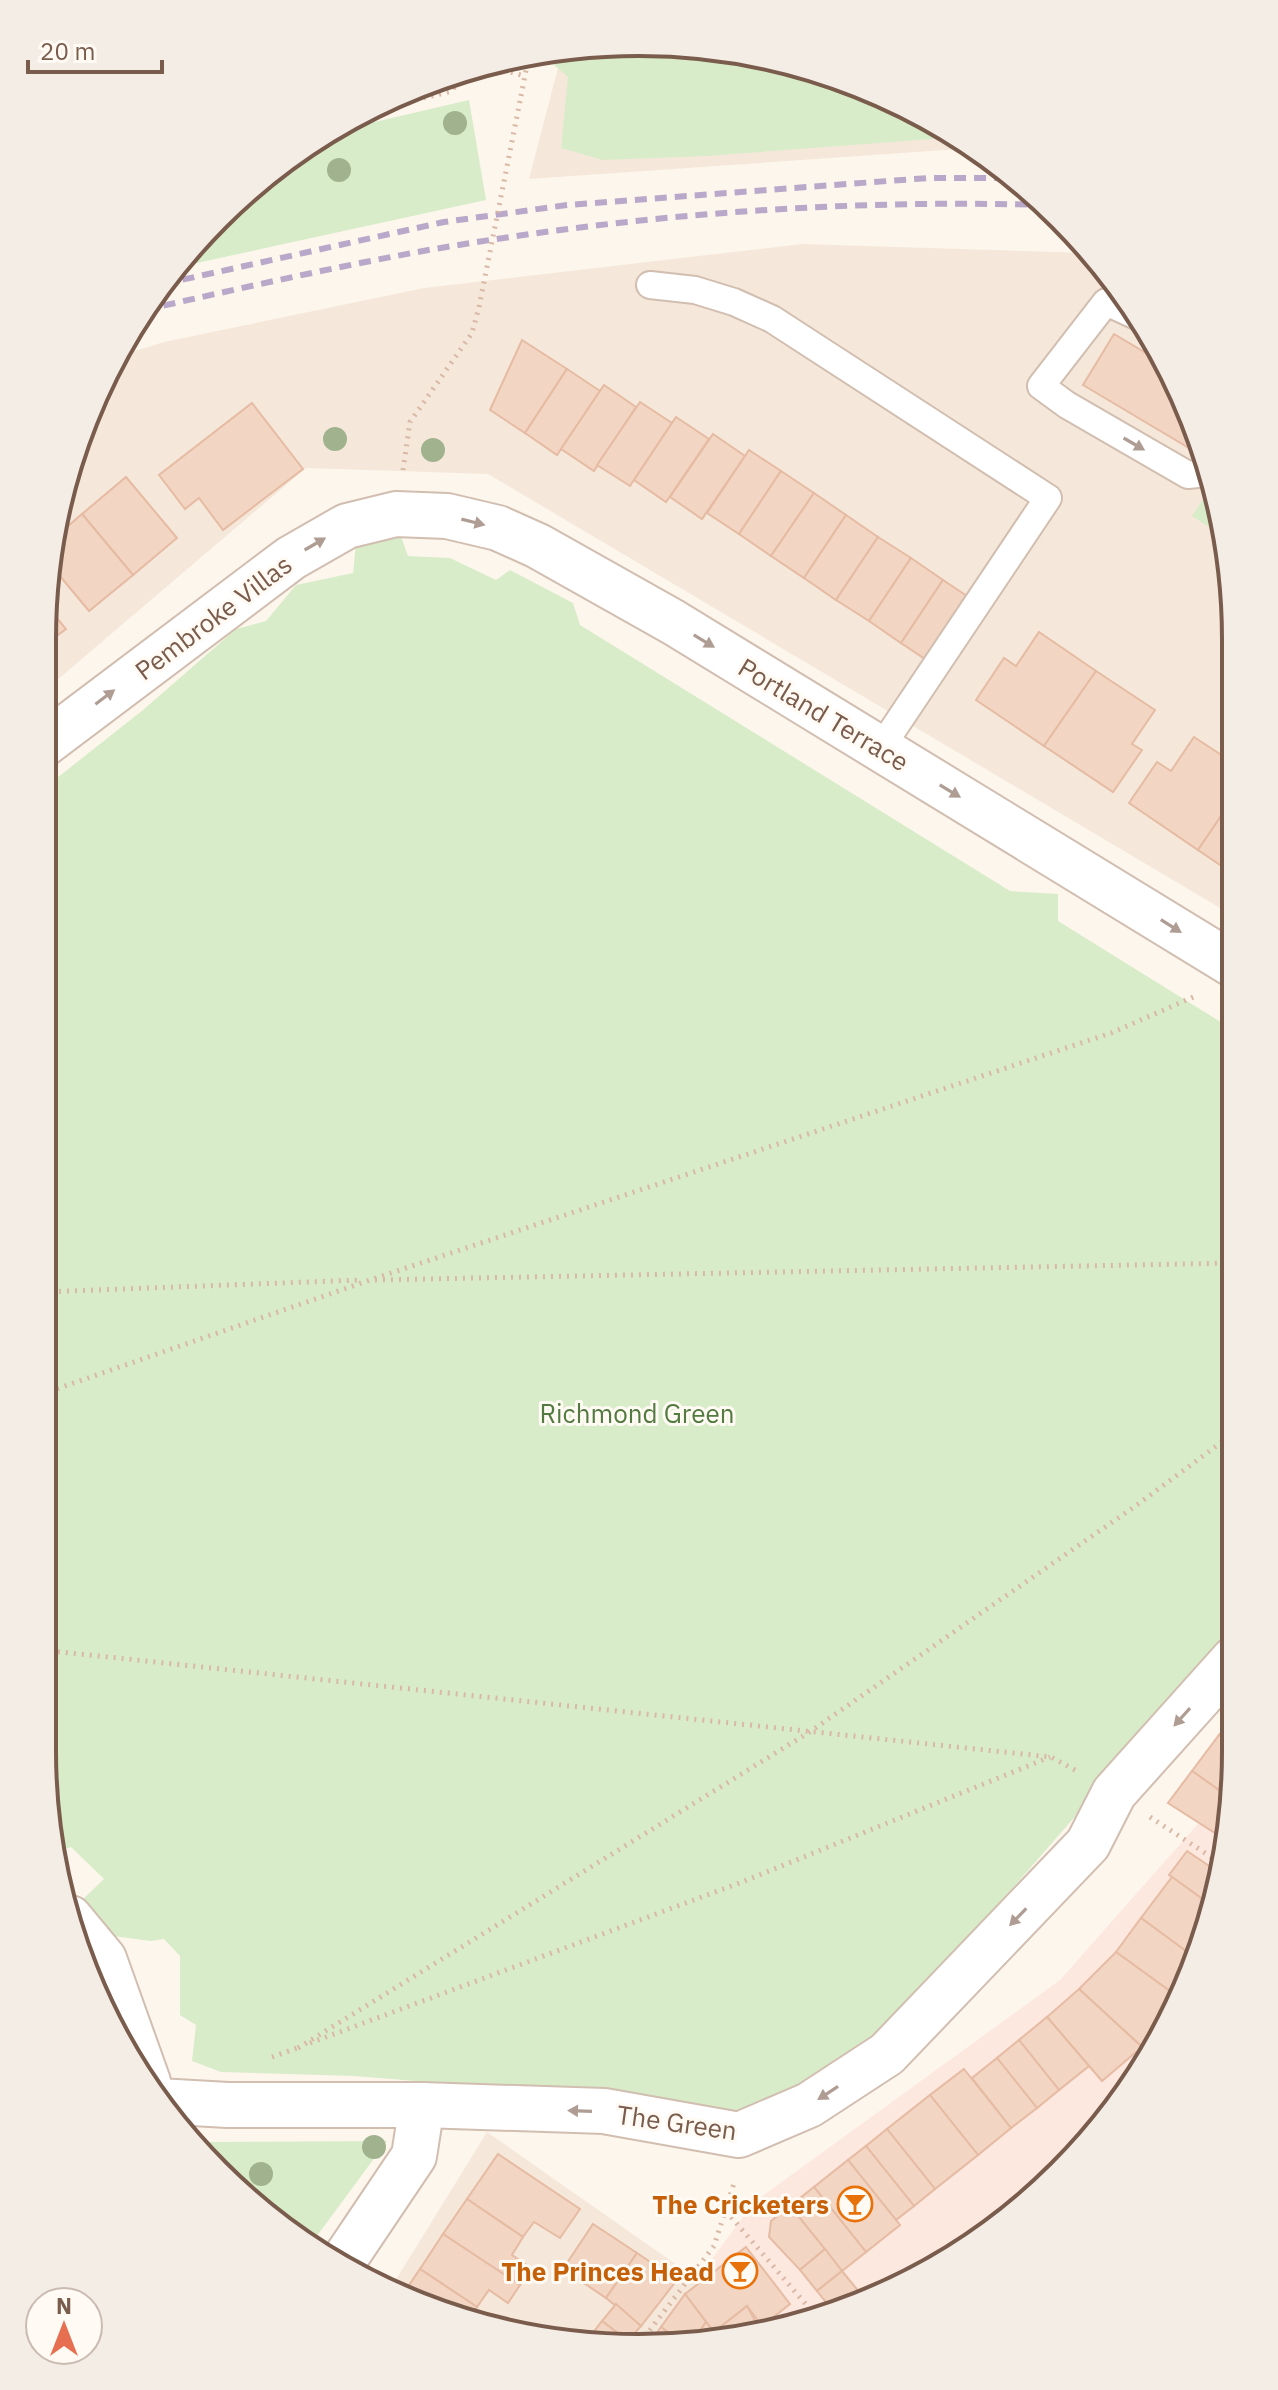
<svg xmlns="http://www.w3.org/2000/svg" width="1278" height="2390" viewBox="0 0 1278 2390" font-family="'IBM Plex Sans',sans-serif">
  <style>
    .residential { fill: #f5e8da }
    .commercial { fill: #fde8e0 }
    .green { fill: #d8ecc9 }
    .building { fill: #f3d5c3; stroke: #e6bba3; stroke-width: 2 }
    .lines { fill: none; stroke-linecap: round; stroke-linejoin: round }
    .service-casing { stroke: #d1beb0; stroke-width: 30 }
    .minor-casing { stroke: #d1beb0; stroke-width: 48 }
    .path { stroke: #d9b8a5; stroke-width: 5; stroke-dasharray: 2 6; stroke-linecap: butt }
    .service { stroke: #fff; stroke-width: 26 }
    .minor { stroke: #fff; stroke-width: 44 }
    .rail { stroke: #b9a8c9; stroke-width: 6; stroke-dasharray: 12 8; stroke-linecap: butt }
    .path-bridge { stroke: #d9b8a5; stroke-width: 5; stroke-dasharray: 2 6; stroke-linecap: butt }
    .tree { fill: #a0b28e }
    .oneway { fill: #af9d94 }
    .labels { text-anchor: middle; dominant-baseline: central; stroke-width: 6; stroke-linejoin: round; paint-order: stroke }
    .street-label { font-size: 26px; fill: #7a5c4d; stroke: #fffaf3 }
    .park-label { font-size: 26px; fill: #537a41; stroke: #fffaf3 }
    .food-label { font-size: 26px; font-weight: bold; fill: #c56008; stroke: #fffaf3; text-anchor: end }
    .rim { fill: none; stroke: #7a5c4d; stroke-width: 4 }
  </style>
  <rect width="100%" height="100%" fill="#fdf6ec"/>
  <g class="residential">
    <polygon points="599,43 716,47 830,74 937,122 974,148 529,179 559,64"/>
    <polygon points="802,244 1088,253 1135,307 1191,411 1231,562 1232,915 488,474 306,468 43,692 43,600 62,484 115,357 164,342 424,288"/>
    <polygon points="487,2132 684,2270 738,2333 679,2347 485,2328 392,2286"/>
  </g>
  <polygon class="commercial" points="1235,1782 1216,1906 1156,2049 1033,2200 868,2302 738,2333 695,2282 754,2202 1060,1980"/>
  <g class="green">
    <polygon points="599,43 670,46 678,52 729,54 730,50 830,74 937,122 959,137 706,156 603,160 561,148 568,77 546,58 546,52"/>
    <polygon points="469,100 486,200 174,268 190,246 275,166 327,133"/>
    <polygon points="1210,489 1212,489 1225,537 1192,516"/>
    <polygon points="399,531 408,556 450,558 496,580 510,570 573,603 580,625 1010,891 1058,894 1058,921 1232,1029 1234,1625 1127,1757 881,2039 806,2085 748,2113 642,2111 428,2082 354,2076 221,2072 192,2061 196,2025 180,2015 180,1956 164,1939 151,1941 105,1935 82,1900 104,1879 71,1847 59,1851 42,1751 43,789 143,710 236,629 266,621 296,585 353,573 356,544"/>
    <polygon points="387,2141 308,2248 211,2157 209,2142"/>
  </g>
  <g class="building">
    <polygon points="1114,334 1166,365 1191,411 1201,450 1194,451 1083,385"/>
    <polygon points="522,340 567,369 525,433 490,410"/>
    <polygon points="567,369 600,391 557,455 525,433"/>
    <polygon points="604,385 636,407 594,471 561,449"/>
    <polygon points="640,402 672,423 630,486 597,465"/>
    <polygon points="252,403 303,469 223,530 199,498 185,509 159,475"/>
    <polygon points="676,417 709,439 666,502 634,480"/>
    <polygon points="713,434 745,456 702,519 670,497"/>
    <polygon points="749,450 781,471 739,534 707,513"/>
    <polygon points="781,471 814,493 771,556 739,534"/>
    <polygon points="126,477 177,538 133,575 82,514"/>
    <polygon points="814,493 846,515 804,578 771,556"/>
    <polygon points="82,514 133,575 89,611 49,563 54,538"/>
    <polygon points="846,515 878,537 836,600 804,578"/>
    <polygon points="878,537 911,558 869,621 836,600"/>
    <polygon points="911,558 943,580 901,643 869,621"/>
    <polygon points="943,580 976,602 934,665 901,643"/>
    <polygon points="43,601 66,629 43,646"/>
    <polygon points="1039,632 1096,671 1044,746 976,700 1004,658 1016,666"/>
    <polygon points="1096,671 1155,710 1132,744 1142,750 1113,792 1044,746"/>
    <polygon points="1194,737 1232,762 1232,800 1198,850 1129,803 1157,762 1171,771"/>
    <polygon points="1232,800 1232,873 1198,850"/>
    <polygon points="1235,1715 1235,1747 1219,1735"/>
    <polygon points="1219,1735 1235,1747 1233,1800 1192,1771"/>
    <polygon points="1192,1771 1233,1800 1226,1840 1168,1803"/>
    <polygon points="1187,1851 1221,1874 1215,1908 1169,1875"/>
    <polygon points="1172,1877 1215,1908 1194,1957 1141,1918"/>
    <polygon points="1141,1918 1194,1957 1178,1997 1116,1952"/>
    <polygon points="1116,1952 1178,1997 1168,2021 1142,2047 1079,1989"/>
    <polygon points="1079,1989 1142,2047 1102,2081 1047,2017"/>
    <polygon points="1047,2017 1089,2066 1059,2090 1019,2040"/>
    <polygon points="1019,2040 1059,2090 1037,2108 997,2058"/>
    <polygon points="997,2058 1037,2108 1011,2128 972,2078"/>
    <polygon points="964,2069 1011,2128 978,2155 930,2095"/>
    <polygon points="930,2095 978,2155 935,2189 887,2129"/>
    <polygon points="887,2129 935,2189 914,2206 866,2146"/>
    <polygon points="866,2146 914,2206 896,2220 848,2160"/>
    <polygon points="498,2154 580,2209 560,2238 534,2222 523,2237 467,2199"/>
    <polygon points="848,2160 900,2225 866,2252 814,2187"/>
    <polygon points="814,2187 866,2252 842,2271 790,2206"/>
    <polygon points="467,2199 523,2237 512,2255 531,2268 520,2285 443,2234"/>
    <polygon points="790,2206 825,2249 800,2270 769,2237 771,2221"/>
    <polygon points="593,2224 637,2253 606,2298 563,2269"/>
    <polygon points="443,2234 520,2285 508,2303 489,2290 477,2307 420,2269"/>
    <polygon points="746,2247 790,2304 762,2326 747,2306 714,2332 685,2294"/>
    <polygon points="825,2249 842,2271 817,2291 800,2270"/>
    <polygon points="637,2253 677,2280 641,2326 606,2298"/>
    <polygon points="420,2269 477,2307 468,2320 405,2291"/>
    <polygon points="842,2271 860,2293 833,2311 817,2291"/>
    <polygon points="860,2293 867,2302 838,2309"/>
    <polygon points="685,2294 706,2322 691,2344 684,2345 661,2327"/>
    <polygon points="616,2304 641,2326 628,2341 602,2321"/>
    <polygon points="747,2306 759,2328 691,2344 706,2322 714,2332"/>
    <polygon points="602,2321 628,2341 628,2342 589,2338"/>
    <polygon points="661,2327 684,2345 649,2344"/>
  </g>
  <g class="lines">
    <g class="service-casing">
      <g id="service">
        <polyline points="650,285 695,290 734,302 772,319 1048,498 880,749"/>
        <polyline points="1141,318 1106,302 1041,386 1067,405 1188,475 1207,473"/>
      </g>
    </g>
    <g class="minor-casing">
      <g id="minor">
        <polyline points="43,745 291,558 347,526 396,514 447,516 498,528 538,546 673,622 1232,964"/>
        <polyline points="70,1918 104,1959 148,2082"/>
        <polyline points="158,2101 228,2105 422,2105 604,2111 739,2135 809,2105 887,2054 1088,1844 1114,1793 1234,1659"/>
        <polyline points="342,2263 414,2156 422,2105"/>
      </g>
    </g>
    <g class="path">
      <polyline points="480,64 525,76"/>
      <polyline points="521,96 529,55"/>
      <polyline points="361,112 453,91 458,72"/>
      <polyline points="403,470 410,422 472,333 479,307"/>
      <polyline points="375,1280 1233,1263"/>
      <polyline points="43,1292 361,1280"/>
      <polyline points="42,1394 370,1280 1111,1033 1198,995"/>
      <polyline points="42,1650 1051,1757 1077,1771"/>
      <polyline points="1150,1817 1222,1864"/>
      <polyline points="310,2043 742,1882 1050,1757"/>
      <polyline points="298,2048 811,1731 1134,1507 1234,1433"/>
      <polyline points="272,2057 300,2047"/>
      <polyline points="726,2211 815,2315"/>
      <polyline points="640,2343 714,2246 735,2180"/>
    </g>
    <use href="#service" class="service"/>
    <use href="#minor" class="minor"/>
    <g class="rail">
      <polyline points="163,284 444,222 567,205 928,178 1016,178"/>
      <path d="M144,310C237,289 330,268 423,251C628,215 838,199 1045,205"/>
    </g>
    <polyline class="path-bridge" points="479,307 521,96"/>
  </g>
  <g class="tree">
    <circle cx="455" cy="123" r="12"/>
    <circle cx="339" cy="170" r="12"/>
    <circle cx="335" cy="439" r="12"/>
    <circle cx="433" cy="450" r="12"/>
    <circle cx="374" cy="2147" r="12"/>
    <circle cx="261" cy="2174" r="12"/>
  </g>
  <defs><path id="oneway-solid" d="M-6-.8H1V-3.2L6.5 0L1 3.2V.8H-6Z" transform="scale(2)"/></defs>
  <g class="oneway">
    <use href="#oneway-solid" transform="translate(1134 444) rotate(30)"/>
    <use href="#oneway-solid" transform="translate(473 522) rotate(14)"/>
    <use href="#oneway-solid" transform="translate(315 544) rotate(-30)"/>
    <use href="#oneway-solid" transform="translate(704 641) rotate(31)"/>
    <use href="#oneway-solid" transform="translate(105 697) rotate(-37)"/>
    <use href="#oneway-solid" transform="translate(950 791) rotate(31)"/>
    <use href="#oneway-solid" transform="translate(1171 926) rotate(32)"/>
    <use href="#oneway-solid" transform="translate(1182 1717) rotate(132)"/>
    <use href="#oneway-solid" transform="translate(1018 1917) rotate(134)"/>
    <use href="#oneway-solid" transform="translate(828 2093) rotate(147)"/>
    <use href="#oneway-solid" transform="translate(580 2111) rotate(-178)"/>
  </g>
  <defs>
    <g id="bar-ring" transform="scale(1.8)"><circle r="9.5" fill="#fffaf3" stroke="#e8710a" stroke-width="1.5"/><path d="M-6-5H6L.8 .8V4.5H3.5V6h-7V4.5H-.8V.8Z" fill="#e8710a"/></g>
  </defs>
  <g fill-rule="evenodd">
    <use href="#bar-ring" x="855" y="2204"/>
    <use href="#bar-ring" x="740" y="2271"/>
  </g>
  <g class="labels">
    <g class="street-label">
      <text transform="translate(213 617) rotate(-37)">Pembroke Villas</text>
      <text transform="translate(824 714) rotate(31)">Portland Terrace</text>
      <text transform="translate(677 2122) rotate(8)">The Green</text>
    </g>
    <g class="park-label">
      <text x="637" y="1413">Richmond Green</text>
    </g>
    <g class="food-label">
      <text x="829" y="2204">The Cricketers</text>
      <text x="714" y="2271">The Princes Head</text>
    </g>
  </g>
  <path d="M0 0H1278V2390H0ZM639 56H639A583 583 0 0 1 1222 639V1751A583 583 0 0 1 639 2334H639A583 583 0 0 1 56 1751V639A583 583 0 0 1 639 56Z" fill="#f4ede6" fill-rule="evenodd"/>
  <path class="rim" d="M639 56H639A583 583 0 0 1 1222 639V1751A583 583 0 0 1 639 2334H639A583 583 0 0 1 56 1751V639A583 583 0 0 1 639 56Z"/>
  <g transform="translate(64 2326)"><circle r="38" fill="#fffaf3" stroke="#cabbb1" stroke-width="2"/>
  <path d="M0-6L14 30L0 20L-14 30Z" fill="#e76f51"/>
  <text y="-12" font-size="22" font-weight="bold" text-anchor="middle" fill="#7a5c4d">N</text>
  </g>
  <path d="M28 60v12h134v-12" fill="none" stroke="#7a5c4d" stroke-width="4"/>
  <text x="40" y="60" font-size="24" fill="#7a5c4d" stroke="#fffaf3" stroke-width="6" paint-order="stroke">20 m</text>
</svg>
